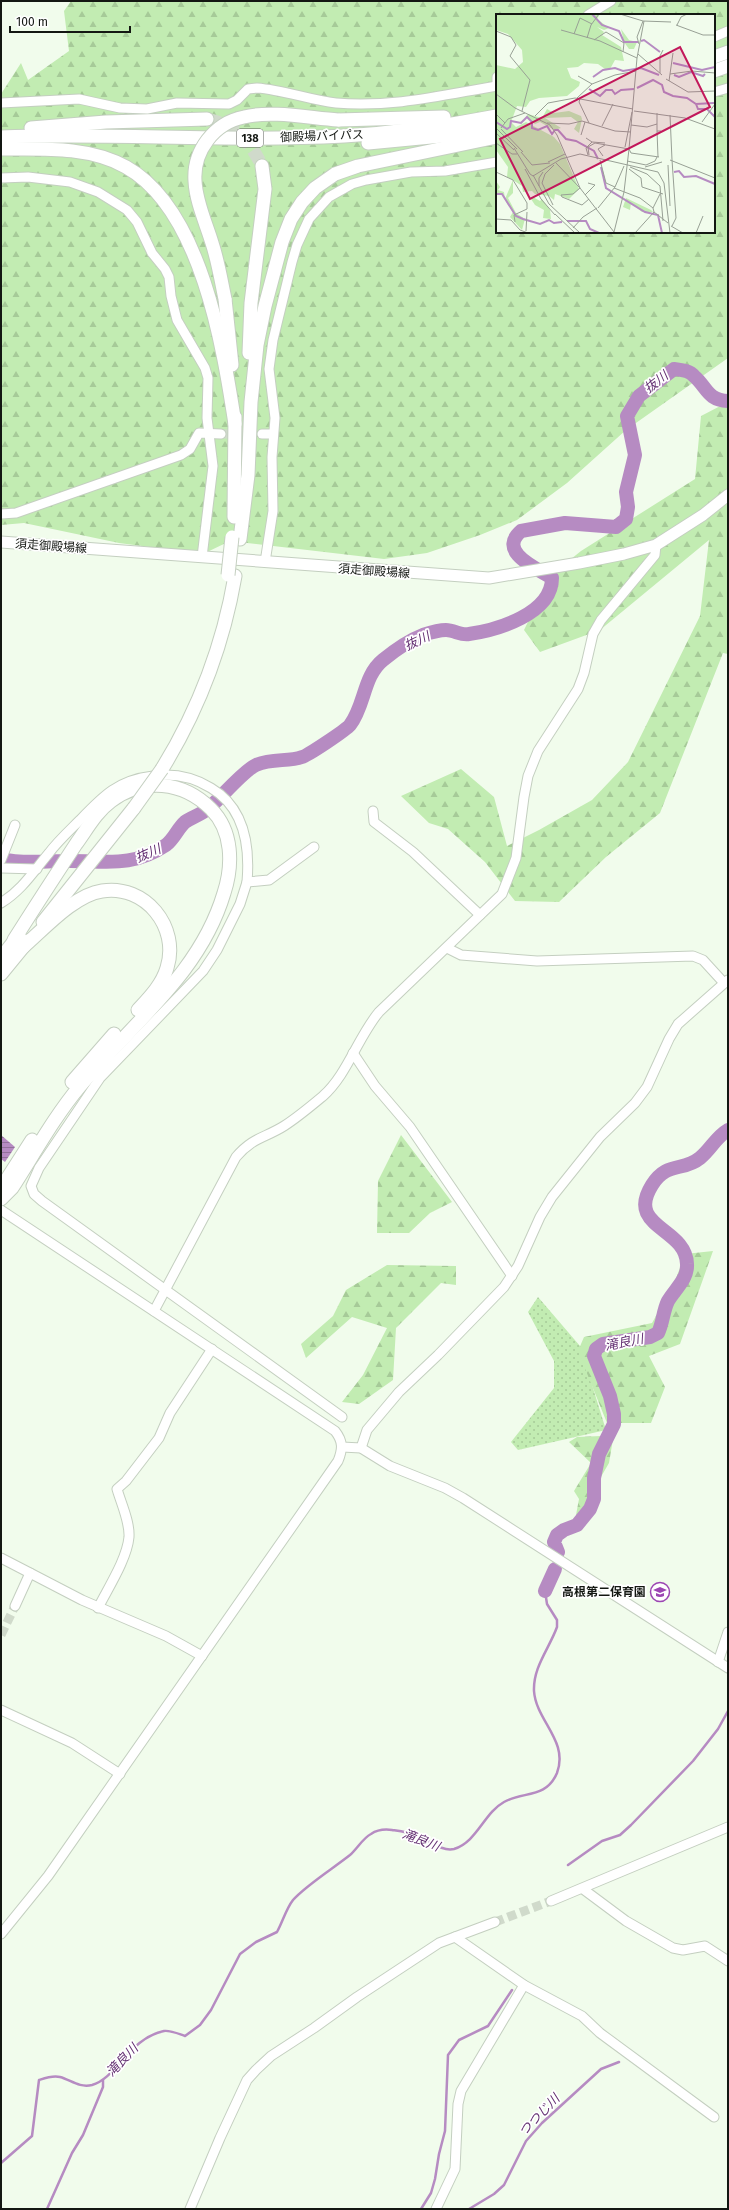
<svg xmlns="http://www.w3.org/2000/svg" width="729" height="2210" viewBox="0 0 729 2210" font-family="'Fira Sans','Noto Sans JP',sans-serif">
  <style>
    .grass { fill: url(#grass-dots) }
    .forest { fill: url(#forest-firs); fill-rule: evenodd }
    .water { fill: url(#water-rules) }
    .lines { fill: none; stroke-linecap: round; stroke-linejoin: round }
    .stream { stroke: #b68bc2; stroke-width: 2.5 }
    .river { stroke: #b68bc2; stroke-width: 14 }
    .minor-tunnel { stroke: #d0dacb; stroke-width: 9; stroke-dasharray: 9 4.5; stroke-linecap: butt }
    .highway-tunnel { stroke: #d0dacb; stroke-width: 13; stroke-dasharray: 13 6; stroke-linecap: butt }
    .minor-casing { stroke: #c4cfc0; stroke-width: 11 }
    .major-casing { stroke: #c4cfc0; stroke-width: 13 }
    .highway-casing { stroke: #c4cfc0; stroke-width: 15 }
    .minor { stroke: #fff; stroke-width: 9 }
    .major { stroke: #fff; stroke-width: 11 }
    .highway { stroke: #fff; stroke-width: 13 }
    .highway-bridge-casing { stroke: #c4cfc0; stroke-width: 15; stroke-linecap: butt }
    .highway-bridge { stroke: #fff; stroke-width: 13 }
    .labels { text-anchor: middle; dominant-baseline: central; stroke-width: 3.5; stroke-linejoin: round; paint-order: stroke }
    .shield { fill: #fff; stroke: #5a5d59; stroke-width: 1 }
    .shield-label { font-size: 11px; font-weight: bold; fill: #131712 }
    .street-label { font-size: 12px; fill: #131712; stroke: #fff }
    .poi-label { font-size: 12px; font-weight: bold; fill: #131712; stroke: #fff; text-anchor: end }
    .water-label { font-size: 13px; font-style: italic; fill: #632f72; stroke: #fff }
    .inset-river { fill: none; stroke: #b68bc2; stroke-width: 2 }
    .inset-road { fill: none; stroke: #98a095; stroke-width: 1 }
    .view { fill: #c2185b; fill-opacity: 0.15; stroke: #c2185b; stroke-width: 2 }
    .inset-edge { fill: none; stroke: #131712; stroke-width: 2 }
  </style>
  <defs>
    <pattern id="grass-dots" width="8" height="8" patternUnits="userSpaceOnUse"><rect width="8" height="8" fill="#c2ecb2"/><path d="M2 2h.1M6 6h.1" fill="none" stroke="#a6ca98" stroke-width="1.8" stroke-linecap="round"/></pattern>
    <pattern id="forest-firs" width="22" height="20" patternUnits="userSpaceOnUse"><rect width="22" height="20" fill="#c2ecb2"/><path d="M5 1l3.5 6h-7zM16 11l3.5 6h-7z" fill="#a6ca98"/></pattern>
    <pattern id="water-rules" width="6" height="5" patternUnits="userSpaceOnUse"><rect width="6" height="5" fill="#b68bc2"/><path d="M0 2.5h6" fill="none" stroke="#93719c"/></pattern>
  </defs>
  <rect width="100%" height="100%" fill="#f1fcec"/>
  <polygon class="grass" points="538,1297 580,1346 606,1430 518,1450 511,1442 554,1388 554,1361 528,1312"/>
  <g class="forest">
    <path d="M71,1H728V358L626,430L567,483L517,520L480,535L427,553L384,559L230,541L203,554L119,543L24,523L1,525V94L21,63L28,80L69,51L64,11ZM497,15H714V232H497Z"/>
    <polygon points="728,402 728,654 723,653 660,813 606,857 559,902 515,901 485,862 448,829 429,823 401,796 461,769 494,797 507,846 539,830 592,800 628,762 700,616 709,540 600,630 540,652 524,630 551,575 581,551 695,479 701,416"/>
    <polygon points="401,1135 452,1202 430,1213 409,1233 377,1233 378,1181"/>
    <polygon points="713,1251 680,1344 649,1356 665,1387 651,1423 607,1423 578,1351 584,1337 652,1323 674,1284 685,1254"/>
    <polygon points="387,1265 456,1266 456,1285 441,1283 396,1328 393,1380 359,1404 342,1402 363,1375 387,1328 352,1317 306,1358 301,1344 333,1316 346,1290"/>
    <polygon points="601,1436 613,1439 609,1463 598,1482 589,1507 580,1515 576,1515 579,1499 574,1491 591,1463 569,1442 577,1437"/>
  </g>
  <polygon class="water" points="1,1135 15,1147 5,1162 1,1159"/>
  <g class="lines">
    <g class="stream">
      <polyline points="568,1865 602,1841 620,1835 631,1825 693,1761 718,1729 728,1711"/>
      <path d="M1,2163L32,2136L39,2080C45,2078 53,2075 60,2077C71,2080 79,2088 92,2085C117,2078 129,2038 164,2031C170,2030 179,2034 185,2036L200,2025L211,2010L240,1954L256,1942L277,1932C283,1921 286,1909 293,1900C305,1886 335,1867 350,1855C357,1849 363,1838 371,1834C377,1830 385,1829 392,1830C399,1831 408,1832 415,1835C428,1839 441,1852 454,1849C477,1842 484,1813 504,1802C523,1791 546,1799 557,1773C569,1741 536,1721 534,1691C533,1667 549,1649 557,1627V1620L547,1604L545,1591"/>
      <polyline points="47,2209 72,2153 83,2135 103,2087 103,2080"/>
      <polyline points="421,2209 431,2193 435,2179 439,2154 445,2131 448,2055 459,2040 488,2026 512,1990"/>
      <polyline points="469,2209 494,2194 504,2185 526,2141 542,2123 601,2069 619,2062"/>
    </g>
    <g class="river">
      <path d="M1,859C22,864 43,861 65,861C104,860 130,869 166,845C174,839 178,828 185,822C193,817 202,814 209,808C221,798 243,771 256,765C272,758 288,762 302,757C307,756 346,730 350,725C365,706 363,676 383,660C394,651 410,640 423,635C429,633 439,630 446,630C454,630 462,636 469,634C497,630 552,614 552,578C536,568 497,552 521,531L565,523L616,527L626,519L628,507L626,492L635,455L627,416L639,396L674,369C681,370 689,370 694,376C707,387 707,400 728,401"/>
      <path d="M558,1552L554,1542L557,1535L564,1530L577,1525L590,1509L594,1499V1478L599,1454L614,1424V1414L610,1396L594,1356L596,1349L603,1344L650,1337L658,1333C663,1323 663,1311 668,1301C675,1289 688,1279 687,1264C686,1227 625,1228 652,1185C667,1161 683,1172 700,1158C711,1149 716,1137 728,1130"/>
      <polyline points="545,1591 555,1569"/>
    </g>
    <g class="minor-tunnel">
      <polyline points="221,434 254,434"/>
      <polyline points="1,1635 15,1606"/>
      <polyline points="495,1922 551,1901"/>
    </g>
    <path class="highway-tunnel" d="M207,119C234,125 250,141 262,166"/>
    <g class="minor-casing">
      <g id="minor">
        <polyline points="588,15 611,1"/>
        <polyline points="714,37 728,31"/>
        <polyline points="497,77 497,83"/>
        <polyline points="714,92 728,88"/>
        <path d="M1,103L79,99L120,108L147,109L177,103L229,104L237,100L248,89L257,88C284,90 309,100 336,103C391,108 443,95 497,86"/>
        <polyline points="1,178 28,177 70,182 98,192 127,210 137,222 152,253 165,269 169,277 171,296 177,320 205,368 208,378 207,418 213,466 202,557"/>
        <polyline points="262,434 273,434"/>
        <polyline points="1,514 16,513 181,455 190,449 199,433 221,434"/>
        <polyline points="265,562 273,511 272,457 275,418 269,369 273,340 292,262 297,245 309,219 329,197 352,184 366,180 411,172 445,171 497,162"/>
        <polyline points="373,811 374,822 413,852 480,915"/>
        <polyline points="314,847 269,880 247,882 240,904 217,950 203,971 100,1078 39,1168 31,1186 34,1194 42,1201 342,1417"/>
        <polyline points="1,860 15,825"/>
        <polyline points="1,868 37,869"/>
        <path d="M1,903C22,890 33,872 49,853C58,841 69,831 80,820C103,796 118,780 153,776C175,773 193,777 211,788C245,808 250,847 247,882"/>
        <polyline points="447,948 461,955 537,961 693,956 703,960 724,983"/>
        <polyline points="353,1053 375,1086 410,1127 512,1276"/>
        <path d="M1,1210L335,1431C343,1441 343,1449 338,1461L48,1876L1,1934"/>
        <path d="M154,1311L236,1157C253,1137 265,1138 284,1126C298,1117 311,1106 323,1096C347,1075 358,1037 379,1012L502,894L516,858L524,797L528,776L538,751L578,689L584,673L593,634L601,620L655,555L656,545"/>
        <polyline points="342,1447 361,1448 390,1466 445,1488 463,1498 728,1668"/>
        <polyline points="361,1448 367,1430 399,1392 438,1355 504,1287 518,1266 540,1217 552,1197 600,1137 635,1103 647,1087 669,1039 678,1024 728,980"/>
        <polyline points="1,1558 30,1573"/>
        <polyline points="15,1606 30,1573 82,1600 166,1636 202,1656"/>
        <path d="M98,1608C108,1588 127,1559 129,1537C130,1522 121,1503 117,1489L126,1481L159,1438L170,1413L212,1349"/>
        <polyline points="718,1662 728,1632"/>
        <polyline points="1,1710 72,1743 120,1774"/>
        <polyline points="583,1889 626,1921 673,1948 683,1950 705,1946 728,1961"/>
        <polyline points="551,1901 728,1827"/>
        <polyline points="455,1937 524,1985 582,2016 600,2033 714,2117"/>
        <polyline points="190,2209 220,2138 247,2080 256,2070 271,2056 314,2028 357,1997 439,1943 495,1922"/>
        <polyline points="436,2209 455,2169 458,2104 461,2091 524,1985"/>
      </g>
    </g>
    <g class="major-casing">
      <polyline id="major" points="1,542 489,578 579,563 624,554 656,545 703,515 728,495"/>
    </g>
    <g class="highway-casing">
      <g id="highway">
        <polyline points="714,57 728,52"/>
        <polyline points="714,71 728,66"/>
        <polyline points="338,120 444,117"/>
        <polyline points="31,128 106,122 207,119"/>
        <path d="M1,137C115,133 230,142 344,136C395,133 446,126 497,116"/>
        <polyline points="368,143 452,135 497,129"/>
        <path d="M1,149C42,149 89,146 126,167C201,209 223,346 235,424"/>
        <polyline points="225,299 232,365"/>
        <polyline points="249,353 251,303 265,189 262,166"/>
        <polyline points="234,517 235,417"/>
        <polyline points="240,539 248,475 251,402 257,345 265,306 282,242 291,219 302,202 315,188 335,174 358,166 497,137"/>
        <path d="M162,769C199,709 223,646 235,576"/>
        <polyline points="43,922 134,808"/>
        <path d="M23,947C44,929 74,895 102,891C145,884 180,927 167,968C162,985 149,998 138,1010"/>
        <polyline points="1,958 19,935"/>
        <polyline points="1,974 28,941"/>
        <polyline points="72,1082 114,1034"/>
        <polyline points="1,1191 5,1182 32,1140"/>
        <path d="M1,1199L12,1188C34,1154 54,1117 80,1086C132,1023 200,974 224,893C233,865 233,831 211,809C183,781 143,777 111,801C96,812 87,829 76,844C55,876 34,908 14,940"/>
      </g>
    </g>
    <use href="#minor" class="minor"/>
    <use href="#major" class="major"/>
    <use href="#highway" class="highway"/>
    <g class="highway-bridge-casing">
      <g id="highway-bridge">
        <path d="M225,299C221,280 218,261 212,243C206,223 196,202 195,181C193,151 214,123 244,117C272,110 309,118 338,120"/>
        <polyline points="228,575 232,537"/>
        <polyline points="134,808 162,769"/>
      </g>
    </g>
    <use href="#highway-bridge" class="highway-bridge"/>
  </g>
  <defs>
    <g id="school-ring" transform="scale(1)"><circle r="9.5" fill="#fff" stroke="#9c46b3" stroke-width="1.5"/><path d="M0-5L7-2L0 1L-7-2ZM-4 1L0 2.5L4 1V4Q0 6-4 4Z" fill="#9c46b3"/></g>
  </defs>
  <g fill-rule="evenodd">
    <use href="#school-ring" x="660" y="1592"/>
  </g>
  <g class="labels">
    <rect class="shield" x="237" y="129" width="26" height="18" rx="3"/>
    <g class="shield-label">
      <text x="250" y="138">138</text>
    </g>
    <g class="street-label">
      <text transform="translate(322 136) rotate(-2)">御殿場バイパス</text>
      <text transform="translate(51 546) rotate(4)">須走御殿場線</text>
      <text transform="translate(374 571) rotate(4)">須走御殿場線</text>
    </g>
    <g class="poi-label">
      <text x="646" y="1592">高根第二保育園</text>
    </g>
    <g class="water-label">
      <text transform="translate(656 382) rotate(-38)">抜川</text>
      <text transform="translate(417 641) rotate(-25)">抜川</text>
      <text transform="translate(148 853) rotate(-23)">抜川</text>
      <text transform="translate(624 1342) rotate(-11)">滝良川</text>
      <text transform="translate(421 1840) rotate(21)">滝良川</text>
      <text transform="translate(122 2060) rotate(-46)">滝良川</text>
      <text transform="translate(539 2115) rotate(-46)">つつじ川</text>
    </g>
  </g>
  <g transform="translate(496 14)">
    <rect width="219" height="219" fill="#f1fcec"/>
    <path d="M0,0H104L101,5L113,14L108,16L101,13L108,18L106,21L125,33L128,47L119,46L114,55H109L102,50L88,49L82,53L71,54L75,64L84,68L83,72L71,82L43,84L34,87L30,93L21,92L15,108L20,113L30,108L58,123L64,130L83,175L73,185L59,180L58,186L53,182L39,180L36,177L27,178L26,172L17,166V179L12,184L20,199L29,205L26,216L14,203L17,198L14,194V193L12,191L7,182V180L0,179V167L4,173L2,176L8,178L9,185L17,166L11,163L12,153L0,136V51L19,55L27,48L26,36L12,20L0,16ZM125,15L133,26L141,28L138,35H133L128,28ZM51,95L58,99L73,97L85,102L86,105L83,119L78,115L82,108L75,103L49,104L65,114L58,116L44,108L39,110L30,103L32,100L46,104ZM37,183L44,187L46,185L54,196L55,205L47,204L48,196L39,191L35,185ZM130,184L155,196L157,198H146L135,189L134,196L127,193Z" fill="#c2ecb2"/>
    <path d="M56,0H85V2L78,17L74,16V8Z" fill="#c2ecb2"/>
    <path d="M84,7L93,11L89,23L79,19Z" fill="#c2ecb2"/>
    <path class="inset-river" d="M96,0L106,11L123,17L128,28H142M145,27L148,26L164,38M177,49L206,56L219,53M178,61L183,63L195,58L207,62L209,60M97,63L107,56L119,54L127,57L145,54L163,61M141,74L157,66L166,71L168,78L177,82L191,84L200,90L218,89M93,75L104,82L110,76H116L119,80L125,76L138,75M200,90L202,95H211L219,103M0,108L11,115L14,113L15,107L25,109L31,103L36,108V114L42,116L51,112L56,120L59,116H62L70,125L80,127L98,137L102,145M105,153L110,174L149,198L162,201L166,219M178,158L183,157L188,163L200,162L219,170M0,180H6L20,202L27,205L44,210L53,206L58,209L66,208M71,207H90L94,215L103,219"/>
    <path class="inset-road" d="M124,0L147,7L175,8M148,7L141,44L133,135L135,139L163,143M180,11L207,21H219M181,11L185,3L191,0M65,16L104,27L141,44M0,17L15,23L20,31L14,42L34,66L26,97M78,20L84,4L96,10M91,24L95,11L103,0M98,26L110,18L128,29L127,38M143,30L141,23L147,7M142,40L166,61M164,59V42L167,36M174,60L196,57L219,59M82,62L96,70M170,65L192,78L219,77M173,67L177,39M0,80L19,94L54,111L61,121L84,174L118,218M81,84L96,70L119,61L140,57M84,85L83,88L93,109M138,97L189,104L219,115M161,99V117H165M0,100L9,109M174,101L176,146M39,102L52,89L79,84L137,95M206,108L219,90M51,109L73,110L86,107L119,117L135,118M135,111L151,113L161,110M106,112L117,90M0,114L21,135M5,114L12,105L29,99M5,115L27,138M161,117L162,143M0,119L18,136M85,121L89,108M90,124L96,128L109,129M0,129L16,140H21M129,133L136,98M18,134L34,160L37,162L65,145L84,140L162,158L168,169L174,219M25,138L36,151L54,149M92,141L90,134L96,128M93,141L92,133L99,129L133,135M107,142L102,135L109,131M104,146L110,169L119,173M174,146L219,164M176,146L180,204L176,212M131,147L150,151L159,147L161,143M52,148L69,140M60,149L84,174L77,180L65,181L66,183L86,191L93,185M172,151L174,192M134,153L151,160L164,172L167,207M149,153L166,148M29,155L45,185L59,201M133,155L145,164L146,173L167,180M0,158L17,166L31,189V195L18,201L19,208M37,161L53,190L84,219M43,172V164L47,158M118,174L144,184L157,194M89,181L99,171L92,169M57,191L46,169L49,160L58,151M102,194L119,173L128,152M158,198L172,209M59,200L79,219M0,205L15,206L24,216L32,219M175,212L187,219M77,214L87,203L101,194M30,217L31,198M118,218L128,178L133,135M139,219L158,198L157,194L164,180M200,219L207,202"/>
    <path class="view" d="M184,33L214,93L34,185L4,125Z"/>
    <rect width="219" height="219" class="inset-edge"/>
  </g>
  <rect width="729" height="2210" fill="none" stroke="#131712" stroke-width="4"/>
  <path d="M10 26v6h120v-6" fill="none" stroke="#131712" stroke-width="2"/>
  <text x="16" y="26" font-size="12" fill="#131712" stroke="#ffffff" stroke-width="3" paint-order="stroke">100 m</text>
</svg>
